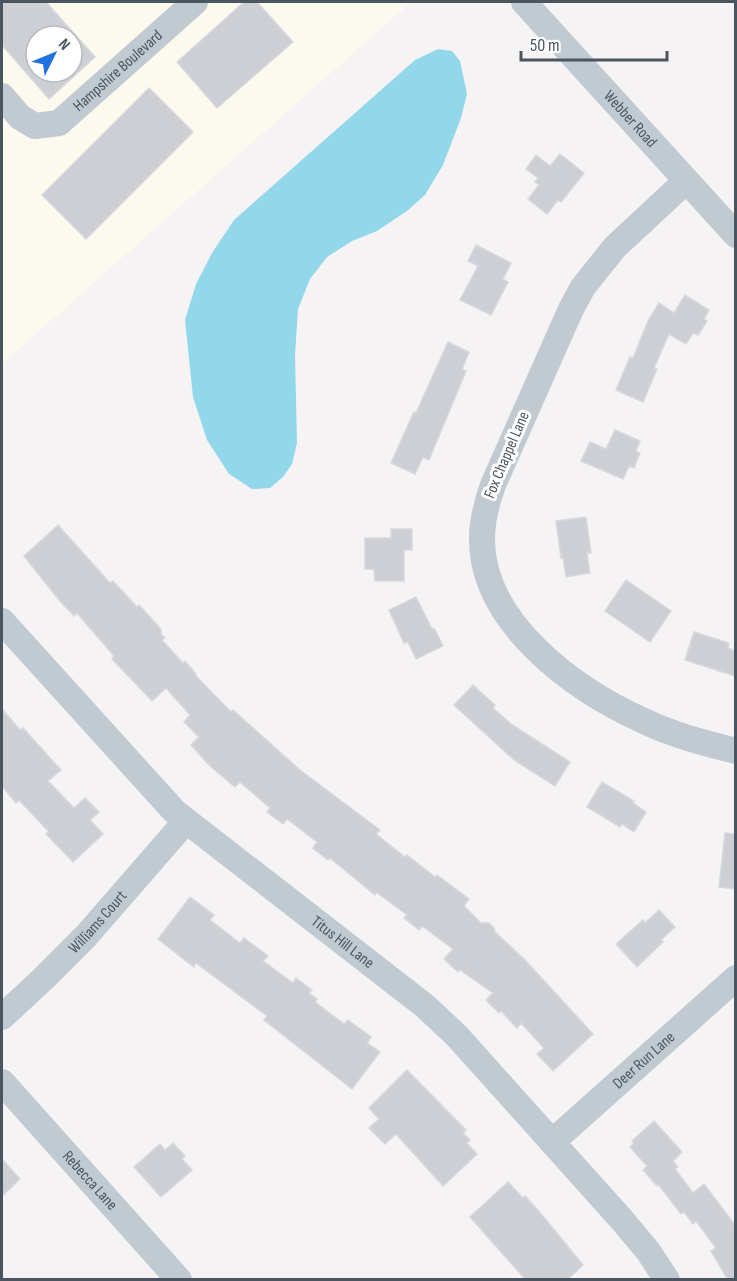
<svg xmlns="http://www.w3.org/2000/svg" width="737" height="1281" viewBox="0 0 737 1281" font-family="'Sofia Sans Condensed',sans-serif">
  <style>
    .commercial { fill: #fcf9ef; fill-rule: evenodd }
    .water { fill: #93d7ea }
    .building { fill: #cdcfd5; stroke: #d7d9dd; stroke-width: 1.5; fill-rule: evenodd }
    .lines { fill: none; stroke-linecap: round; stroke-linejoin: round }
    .minor { stroke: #c1cad1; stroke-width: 26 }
    .labels { text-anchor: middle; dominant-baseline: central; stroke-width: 6; stroke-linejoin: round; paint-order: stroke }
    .street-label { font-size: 16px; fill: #4b5560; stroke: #fff }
  </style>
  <rect width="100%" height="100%" fill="#f5f3f3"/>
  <path class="commercial" d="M2,2H411L2,364ZM36,36H72V72H36Z"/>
  <polygon class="water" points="438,49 452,51 460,61 467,94 461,118 443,165 425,195 407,211 377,231 352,241 327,257 310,279 298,309 295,355 297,443 292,464 283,477 270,488 252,489 229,474 207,440 193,397 185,320 196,284 212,253 234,220 415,60"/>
  <g class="building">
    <path d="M2,2H46L95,57L49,99L2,45ZM36,36H72V72H36Z"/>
    <polygon points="244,2 257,2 293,42 217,108 177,62"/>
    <polygon points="149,88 193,132 86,239 42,195"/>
    <polygon points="560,154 584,173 561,202 558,200 547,214 528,199 539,185 535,182 538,178 526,169 536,155 550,166"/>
    <polygon points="476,245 511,263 503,279 508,282 491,315 460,300 478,266 468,261"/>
    <polygon points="685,295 709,310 704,319 707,321 698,335 693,333 686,344 669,334 654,368 657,369 643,402 616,390 630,357 633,358 648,321 659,303 674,313"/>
    <polygon points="448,342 469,352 462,369 466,371 429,460 423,457 415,474 391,463 414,412 416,413"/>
    <polygon points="615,430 640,441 636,451 640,453 634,468 629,466 623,479 581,461 590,442 606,449"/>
    <polygon points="586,517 591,553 587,553 590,573 566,577 563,558 561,558 556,521"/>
    <polygon points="58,525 110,583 113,581 137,607 139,605 161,629 161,634 165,638 162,640 183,663 185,661 196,674 195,675 231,712 233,710 300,770 380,830 376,834 405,857 407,855 435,877 437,875 469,899 464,906 481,923 489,923 494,928 495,932 524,959 593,1034 553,1071 537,1054 544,1048 521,1023 517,1028 501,1011 499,1013 486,1000 493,993 460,970 458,972 444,959 453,949 422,926 419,930 404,918 407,915 376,892 375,895 330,858 328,860 313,848 317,842 287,819 283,824 267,812 270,808 240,782 235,787 210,766 191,745 199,737 184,722 190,715 166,688 152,701 112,659 114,656 77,613 74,616 59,600 24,556"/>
    <polygon points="391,529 412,529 412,550 404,550 404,581 375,581 374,569 365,569 365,538 391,538"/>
    <polygon points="626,580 671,611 650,642 605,611"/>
    <polygon points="416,597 432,629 434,628 443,646 416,659 408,642 404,643 389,610"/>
    <polygon points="694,632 729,643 728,648 735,651 735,676 685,660"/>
    <polygon points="473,685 495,705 493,708 511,724 570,762 555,786 514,760 454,705"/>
    <polygon points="2,709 20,730 23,728 61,770 48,781 74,808 85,798 99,812 90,820 103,834 73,862 46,834 49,832 19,800 16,803 2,786"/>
    <polygon points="602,782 634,801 633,803 646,812 634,832 622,824 620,827 587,807"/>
    <polygon points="725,833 735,834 735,889 719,887"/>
    <polygon points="190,897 214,915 210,920 240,943 244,938 268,956 263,961 293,983 296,978 312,990 309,993 317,999 315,1002 344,1024 348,1020 371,1037 367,1043 380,1052 352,1089 264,1020 267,1016 196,963 194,967 158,939"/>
    <polygon points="659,910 675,927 661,940 663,942 637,967 616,944 643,920 645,923"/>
    <polygon points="407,1070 466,1130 463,1133 470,1140 467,1143 477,1154 443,1186 396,1134 385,1144 369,1128 379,1119 369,1108"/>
    <polygon points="654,1121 682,1152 673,1161 678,1167 675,1169 693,1193 704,1184 735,1225 735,1280 728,1280 711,1251 716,1248 696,1221 693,1224 684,1212 681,1214 658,1184 657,1186 643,1170 647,1166 630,1147 634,1143 632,1141"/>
    <polygon points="173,1143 185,1156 182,1159 192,1170 161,1197 134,1167 160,1144 165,1150"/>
    <polygon points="2,1159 20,1179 2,1196"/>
    <polygon points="508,1182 523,1198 525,1196 538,1210 583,1265 567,1280 526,1280 470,1217"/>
  </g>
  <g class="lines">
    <g class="minor">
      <path id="s1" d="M524,2L736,235"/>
      <path id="s2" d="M2,96L20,117L35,126L59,123L195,2"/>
      <path d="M686,181L615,247L583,287L571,309L493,485C487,502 482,520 482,538C481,623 575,690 644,721C673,735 704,743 736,751"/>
      <path id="s3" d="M2,621L175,812L425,1006L457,1036L622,1220L648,1251L667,1280"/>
      <path id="s4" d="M2,1017L43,979L86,936L186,821"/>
      <path id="s5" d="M2,1082L179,1280"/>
      <path id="s6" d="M552,1142L736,978"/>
    </g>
  </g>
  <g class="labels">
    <g class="street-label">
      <text stroke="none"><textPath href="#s2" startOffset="148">Hampshire Boulevard</textPath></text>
      <text stroke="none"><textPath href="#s1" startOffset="158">Webber Road</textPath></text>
      <text transform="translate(507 455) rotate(-67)">Fox Chappel Lane</text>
      <text stroke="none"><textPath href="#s4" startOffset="135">Williams Court</textPath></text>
      <text stroke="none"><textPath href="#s3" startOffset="470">Titus Hill Lane</textPath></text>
      <text stroke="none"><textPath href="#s6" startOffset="123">Deer Run Lane</textPath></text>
      <text stroke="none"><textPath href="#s5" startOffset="132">Rebecca Lane</textPath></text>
    </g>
  </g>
  <rect width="737" height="1281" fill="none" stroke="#4b5560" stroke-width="6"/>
  <g transform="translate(54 54) rotate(47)"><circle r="28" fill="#ffffff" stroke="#b7bbbf" stroke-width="1.5"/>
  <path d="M0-4.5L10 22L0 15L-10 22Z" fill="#2172e0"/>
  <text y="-9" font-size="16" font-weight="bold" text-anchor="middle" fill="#4b5560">N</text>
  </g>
  <path d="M521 51v9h146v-9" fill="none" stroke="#4b5560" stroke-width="3"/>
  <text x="530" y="51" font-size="18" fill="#4b5560" stroke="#ffffff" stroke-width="4.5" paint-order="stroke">50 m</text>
</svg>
